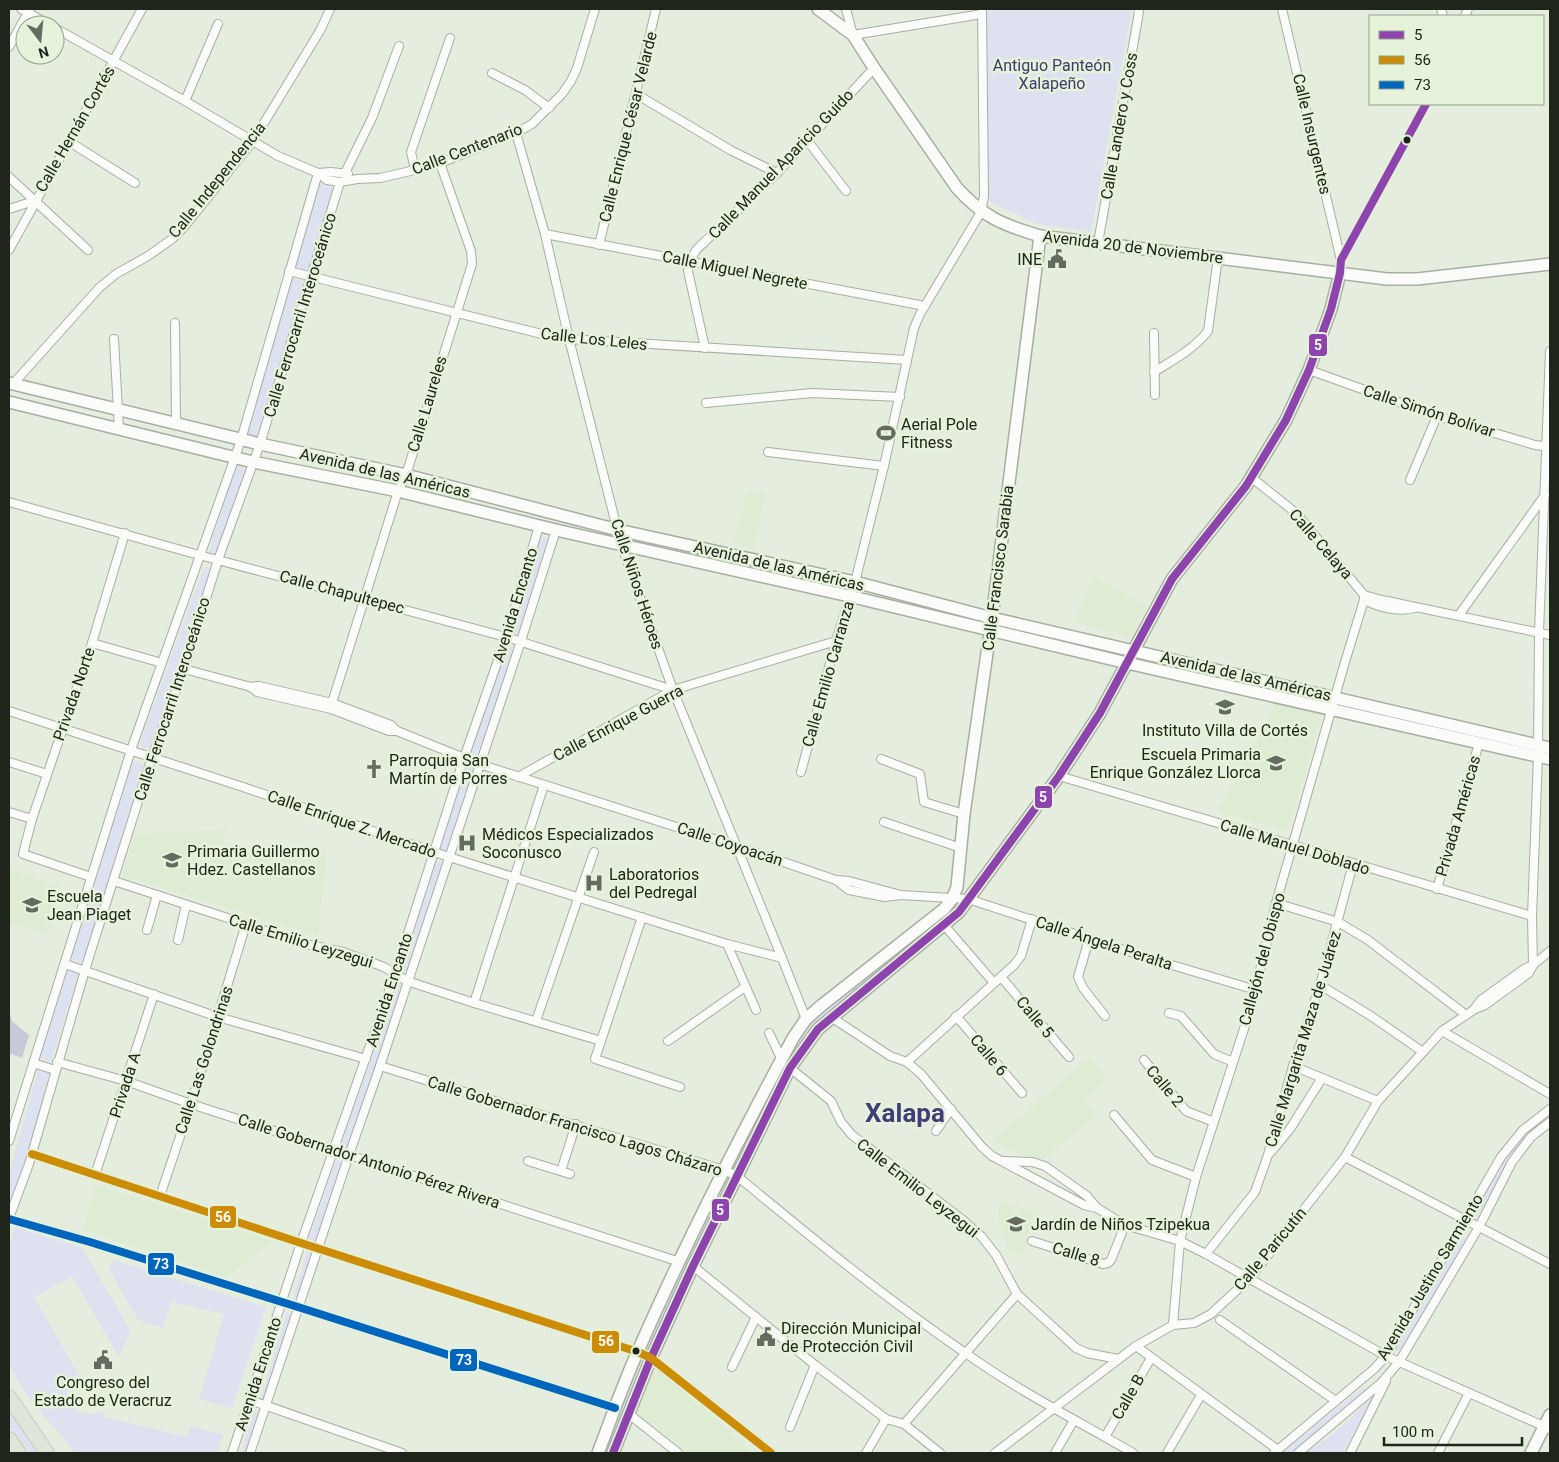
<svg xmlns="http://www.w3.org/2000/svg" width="1559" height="1462" viewBox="0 0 1559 1462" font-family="Roboto,sans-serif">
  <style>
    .built { fill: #deecd4 }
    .green { fill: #dde1f0 }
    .forest { fill: #c7cad9 }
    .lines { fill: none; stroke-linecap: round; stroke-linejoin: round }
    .street-casing { stroke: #a7aea2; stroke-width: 10 }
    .secondary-casing { stroke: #a7aea2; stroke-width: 14 }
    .highway-casing { stroke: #c5c9c2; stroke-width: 16 }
    .street { stroke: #fbfcfa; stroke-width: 8 }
    .secondary { stroke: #fbfcfa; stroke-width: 11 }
    .highway { stroke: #dfe6d8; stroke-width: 14 }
    .bus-1-casing { stroke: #e4f3d9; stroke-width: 11 }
    .bus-2-casing { stroke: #e4f3d9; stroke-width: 11 }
    .bus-3-casing { stroke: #e4f3d9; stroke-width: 11 }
    .bus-1 { stroke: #8e44ad; stroke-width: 8 }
    .bus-2 { stroke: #cc8c06; stroke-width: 8 }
    .bus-3 { stroke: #0065bd; stroke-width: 8 }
    .bus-dot { fill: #20251c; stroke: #e4f3d9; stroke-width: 2 }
    .labels { text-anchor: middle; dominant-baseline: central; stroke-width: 5; stroke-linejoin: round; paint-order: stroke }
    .park-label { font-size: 16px; fill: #3e3a6c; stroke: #e4f3d9 }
    .street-label { font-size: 16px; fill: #20251c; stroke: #e4f3d9 }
    .poi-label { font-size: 16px; fill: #20251c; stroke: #e4f3d9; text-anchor: start }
    .town-label { font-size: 26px; font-weight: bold; fill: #423c79; stroke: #e4f3d9 }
    .line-badge { stroke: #e4f3d9; stroke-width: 2 }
    .badge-label { font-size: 14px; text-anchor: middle; font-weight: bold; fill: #fff }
  </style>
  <rect width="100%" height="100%" fill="#e5eddf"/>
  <g class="built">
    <polygon points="747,490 766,494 753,549 734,544"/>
    <polygon points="1093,577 1148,606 1131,637 1075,622"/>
    <polygon points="1276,703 1322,713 1288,831 1218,812"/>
    <polygon points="227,830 223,845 327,854 318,935 122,876 135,834"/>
    <polygon points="10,870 60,887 48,933 9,923"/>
    <polygon points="1090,1057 1106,1078 1084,1100 1095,1115 1044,1159 1020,1155 994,1140"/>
    <polygon points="96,1185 274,1241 225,1277 83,1230"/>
    <polygon points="1001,1201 1035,1212 1023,1254 1007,1249 998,1214"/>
    <polygon points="655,1367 754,1453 687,1453 636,1411"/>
  </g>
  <g class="green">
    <polygon points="987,9 1130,9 1130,20 1091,232 1037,224 988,201"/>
    <polygon points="320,184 333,187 310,273 295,269"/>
    <polygon points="292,277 304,282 260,441 247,437"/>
    <polygon points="236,466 250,469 222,558 208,554"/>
    <polygon points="540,537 548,539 518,635 509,633"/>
    <polygon points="204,567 212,569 150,749 139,746"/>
    <polygon points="505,644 513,647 478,757 471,754"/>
    <polygon points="132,761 144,765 84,963 71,959"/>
    <polygon points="466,765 474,767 445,854 437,851"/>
    <polygon points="434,860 442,862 413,975 403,971"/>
    <polygon points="943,913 946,918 815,1025 737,1163 733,1161 798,1038 811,1021"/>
    <polygon points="67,971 78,974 51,1062 39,1057"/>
    <polygon points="398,984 410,987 350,1154 339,1150"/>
    <polygon points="38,1069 49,1073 27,1163 9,1212 9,1175"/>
    <polygon points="1550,1112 1550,1118 1533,1131 1519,1145 1477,1218 1473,1216 1503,1158 1515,1141"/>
    <polygon points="336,1160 347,1163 322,1244 309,1240"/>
    <polygon points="719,1188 724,1190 650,1348 645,1346"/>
    <path d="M15,1227L82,1248L131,1331L119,1356L72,1276L34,1297L78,1374C54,1394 73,1421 101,1412L105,1417L187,1437L191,1426L223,1435L217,1453H76L29,1398L9,1366V1248Z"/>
    <polygon points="1461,1236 1466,1238 1401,1352 1395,1350"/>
    <polygon points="307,1250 318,1254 303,1303 293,1300"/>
    <polygon points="113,1260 266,1307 232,1408 199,1399 224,1314 171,1302 163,1328 138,1320 109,1269"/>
    <polygon points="287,1312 297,1316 269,1401 261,1398"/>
    <polygon points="633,1371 638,1373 607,1453 600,1453"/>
    <polygon points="1364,1387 1368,1392 1292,1453 1281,1453"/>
    <polygon points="1376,1394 1342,1453 1307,1453 1335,1432"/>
    <polygon points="9,1408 44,1453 30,1453 9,1425"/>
    <polygon points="254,1412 264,1415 252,1453 241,1453"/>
  </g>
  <polygon class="forest" points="9,1010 12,1021 29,1035 22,1058 9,1053"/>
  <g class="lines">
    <g class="street-casing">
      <g id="street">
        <polyline points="21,9 50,25"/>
        <polyline points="846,9 853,35 982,14"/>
        <polyline points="1282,9 1341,260"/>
        <polyline points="1441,9 1443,16"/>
        <polyline points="1465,16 1468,9"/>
        <polyline points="55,28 185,101 278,156 318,173 327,180 340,182 357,179 380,178 415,170 440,163 516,133 532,124 562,94 571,81 577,68 595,9"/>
        <polyline points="9,47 30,9"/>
        <polyline points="492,73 525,90 549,108"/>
        <polyline points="636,94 732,151 777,173"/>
        <polyline points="185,101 218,24"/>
        <polyline points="516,133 545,234 569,339 621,544 673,690 782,958 806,1019"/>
        <polyline points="807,140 846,191"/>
        <polyline points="68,141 135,183"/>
        <polyline points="415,170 411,152 450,38"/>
        <polyline points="318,173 331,172 348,174"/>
        <polyline points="345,173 372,118 399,46"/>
        <polyline points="9,177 88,250"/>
        <polyline points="9,209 34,201"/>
        <polyline points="545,234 925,306"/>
        <polyline points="1098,243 1138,18 1139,9"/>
        <polyline points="599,245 656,9"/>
        <polyline points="9,250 142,9"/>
        <polyline points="289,271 550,336 569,339 907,360"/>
        <polyline points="1340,273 1341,260 1426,104"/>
        <polyline points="175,323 176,424"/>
        <polyline points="1154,333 1155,395"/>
        <polyline points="114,339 119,429"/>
        <polyline points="705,348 688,271 689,261 697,249 777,173 874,68"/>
        <polyline points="1309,370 1437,416 1535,445 1550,447"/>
        <path d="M1154,372C1173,360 1194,349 1208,331L1218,257"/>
        <polyline points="13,384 99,288 116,274 148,256 172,239 184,227 253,141 321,29 330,9"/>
        <polyline points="706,403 812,393 900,397"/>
        <polyline points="768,452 884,466"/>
        <polyline points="1252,478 1296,513 1364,595"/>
        <polyline points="1410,480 1437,416"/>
        <polyline points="9,502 199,555 506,637 673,690"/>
        <polyline points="1364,595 1382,600 1550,635"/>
        <path d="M1364,600C1380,608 1398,612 1415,608"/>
        <polyline points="1459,615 1545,495"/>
        <polyline points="92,643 162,663"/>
        <polyline points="184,669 251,687 259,686 332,703 391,725 397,731"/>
        <polyline points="251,687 257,692 331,709 389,731 397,731 479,764 736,846 836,880 849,881 901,895"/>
        <polyline points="332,703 398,491 406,475 472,264 471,251 440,163"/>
        <polyline points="9,711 243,787 449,857 727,944 782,958"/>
        <polyline points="881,759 920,774 924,802 964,814"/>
        <polyline points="9,762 47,774"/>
        <polyline points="801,772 836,641 855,582 884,466 914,328 920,314 981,212 984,196 982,9"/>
        <polyline points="1059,776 1532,916"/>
        <polyline points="518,777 673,690 836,641"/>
        <polyline points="9,812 32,819"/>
        <polyline points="884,822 961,848"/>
        <polyline points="91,877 23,854 32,819 92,643 125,533"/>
        <polyline points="836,880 849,890 885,897 901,895 968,899 1155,960 1256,990"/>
        <polyline points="114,881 246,924 296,942 343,952 384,967 407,981 474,1003 601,1041"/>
        <polyline points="1437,889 1479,743"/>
        <polyline points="1276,903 1338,922 1368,940 1466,1015"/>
        <polyline points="642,917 595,1059 680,1087"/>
        <polyline points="944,925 994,983"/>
        <polyline points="147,930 157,895"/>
        <polyline points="1089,939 1078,977 1083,988 1105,1016"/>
        <polyline points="178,940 186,905"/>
        <polyline points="727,944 756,1010"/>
        <polyline points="65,964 218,1017 366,1059"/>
        <polyline points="1533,965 1532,916 1538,756 1539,632 1550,351"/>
        <polyline points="1001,977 1069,1057"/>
        <polyline points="1320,985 1371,1016 1423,1052"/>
        <polyline points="474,1003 544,785"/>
        <polyline points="1475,1008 1481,1000 1524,969 1533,965 1550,951"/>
        <polyline points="1169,1013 1181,1016 1214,1054 1233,1062"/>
        <polyline points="956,1016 1022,1093"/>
        <polyline points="831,1017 890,1056 907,1062 921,1074 982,1147 992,1156 1084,1205 1097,1208 1125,1225 1180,1241 1206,1254 1386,1356 1550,1429"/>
        <polyline points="536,1021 594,852"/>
        <polyline points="1442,1031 1550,1094"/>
        <polyline points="769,1033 782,1060"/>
        <polyline points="668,1041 745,987"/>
        <polyline points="1144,1060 1186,1111 1214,1122"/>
        <polyline points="57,1062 126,1081 191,1104 680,1262"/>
        <polyline points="907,1062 1014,965 1021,956 1032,919"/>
        <polyline points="33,1063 55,1070"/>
        <path d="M380,1066C495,1102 610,1135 724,1170L737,1176C811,1237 885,1298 964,1352C1017,1390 1076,1420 1133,1453"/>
        <polyline points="1293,1066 1378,1101"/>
        <polyline points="790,1068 831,1101 841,1122 852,1135 964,1221 982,1237 996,1255 1017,1294 1076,1348 1087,1353 1118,1359"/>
        <polyline points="1114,1115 1152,1160 1196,1177"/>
        <polyline points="936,1131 951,1109"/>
        <polyline points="9,1141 131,750 241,440 318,173"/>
        <polyline points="1271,1152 1290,1129 1322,1078"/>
        <polyline points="32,1154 301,1243 638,1352 651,1358 771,1453"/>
        <polyline points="1345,1157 1550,1264"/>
        <polyline points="528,1161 570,1174"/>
        <polyline points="1004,1161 1032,1162 1045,1166 1087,1196 1097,1208"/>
        <polyline points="561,1171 576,1124"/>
        <polyline points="95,1175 154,994"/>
        <polyline points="160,1196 191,1104 246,924"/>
        <polyline points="9,1218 29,1164 85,970 152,757 184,669 218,560 260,444 340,182"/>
        <polyline points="9,1219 90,1242 298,1307 615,1408"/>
        <polyline points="1032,1241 1103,1264 1108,1263 1111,1260 1125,1225"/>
        <polyline points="1206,1254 1255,1192 1268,1155 1293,1066 1320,985 1353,864"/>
        <polyline points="693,1266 815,1365 886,1419 904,1424 940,1453"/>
        <polyline points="1220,1320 1336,1401"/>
        <polyline points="1173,1325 1180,1241 1196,1177 1252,1004 1276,903 1345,662 1364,600 1364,595"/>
        <polyline points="1136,1346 1278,1450"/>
        <polyline points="732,1367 756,1317"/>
        <polyline points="250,1400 402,1453"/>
        <polyline points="629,1414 678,1453"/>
        <polyline points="904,1424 1017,1294"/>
        <polyline points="790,1427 815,1365"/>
        <polyline points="1105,1437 1151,1358"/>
        <polyline points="232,1453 301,1243 395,974 464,758 506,637 539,526"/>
        <polyline points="250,1453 349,1155 380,1066 521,641 556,530"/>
        <polyline points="866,1453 886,1419"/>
        <polyline points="995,1453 1136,1346 1173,1325 1194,1323 1211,1314 1250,1278 1345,1157 1378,1101 1423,1052 1442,1031 1475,1009 1485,1005 1529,973 1533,965"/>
        <polyline points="1055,1453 1074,1420"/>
        <polyline points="1167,1453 1201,1395"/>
        <polyline points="1274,1453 1374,1369 1386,1356 1501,1157 1523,1130 1550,1109"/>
        <polyline points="1298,1453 1381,1383 1399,1362 1479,1227 1512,1162 1531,1137 1550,1122"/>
        <polyline points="1350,1453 1386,1381"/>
        <polyline points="1438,1453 1469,1393"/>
      </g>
    </g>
    <g class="secondary-casing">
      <g id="secondary">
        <path d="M818,9L853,35L874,68L957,188C983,217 1003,225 1040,236L1387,279H1417L1550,264"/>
        <polyline points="9,383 260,444 406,475 618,530 855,582 992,618 1550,748"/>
        <polyline points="9,402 253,462 398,491 556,530 849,596 1127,663 1550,759"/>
        <path d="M598,1453C611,1419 623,1384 638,1351C685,1244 738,1140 793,1038L806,1019L822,1005L944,909L952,899L957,887L964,814L992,618L1040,236"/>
        <polyline points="613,1453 651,1358 693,1266 790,1068 818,1029 959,912 1059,776 1100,713 1172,579 1246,486 1286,420 1309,370 1331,309 1340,273"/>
        <polyline points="1531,1453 1550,1415"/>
      </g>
    </g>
    <g class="highway-casing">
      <g id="highway">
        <polyline points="9,1397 47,1453"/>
        <polyline points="9,1439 19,1453"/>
      </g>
    </g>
    <use href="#street" class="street"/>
    <use href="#secondary" class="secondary"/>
    <use href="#highway" class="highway"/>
    <g class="bus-1-casing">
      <polyline id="bus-1" points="613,1453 651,1358 693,1266 790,1068 818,1029 959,912 1059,776 1100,713 1172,579 1246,486 1286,420 1309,370 1331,309 1340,273 1341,260 1426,104"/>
    </g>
    <g class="bus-2-casing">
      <polyline id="bus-2" points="32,1154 301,1243 638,1352 651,1358 771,1453"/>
    </g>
    <g class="bus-3-casing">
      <polyline id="bus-3" points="9,1219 90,1242 298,1307 615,1408"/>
    </g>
    <use href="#bus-1" class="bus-1"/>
    <use href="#bus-2" class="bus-2"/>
    <use href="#bus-3" class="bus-3"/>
  </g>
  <defs>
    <g id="civic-bare" transform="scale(1.5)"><path d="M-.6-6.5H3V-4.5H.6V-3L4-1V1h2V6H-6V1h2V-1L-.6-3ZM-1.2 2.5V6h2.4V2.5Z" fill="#656b60" stroke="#e4f3d9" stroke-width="2.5" paint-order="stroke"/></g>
    <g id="stadium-bare" transform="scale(1.5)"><path d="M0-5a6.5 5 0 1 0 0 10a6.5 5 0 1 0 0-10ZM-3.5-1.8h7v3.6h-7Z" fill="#656b60" stroke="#e4f3d9" stroke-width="2.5" paint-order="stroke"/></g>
    <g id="school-bare" transform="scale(1.5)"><path d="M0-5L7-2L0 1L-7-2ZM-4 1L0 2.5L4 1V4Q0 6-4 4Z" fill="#656b60" stroke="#e4f3d9" stroke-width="2.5" paint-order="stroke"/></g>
    <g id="church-bare" transform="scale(1.5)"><path d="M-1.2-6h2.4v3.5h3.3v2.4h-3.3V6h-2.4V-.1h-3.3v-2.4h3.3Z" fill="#656b60" stroke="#e4f3d9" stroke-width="2.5" paint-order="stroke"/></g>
    <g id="hospital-bare" transform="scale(1.5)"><path d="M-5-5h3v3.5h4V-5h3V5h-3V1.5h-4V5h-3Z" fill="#656b60" stroke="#e4f3d9" stroke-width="2.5" paint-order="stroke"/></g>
  </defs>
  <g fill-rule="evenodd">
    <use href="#civic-bare" x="1057" y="259"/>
    <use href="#stadium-bare" x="886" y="433"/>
    <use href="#school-bare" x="1225" y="707"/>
    <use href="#school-bare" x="1276" y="763"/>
    <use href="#church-bare" x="374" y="769"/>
    <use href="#hospital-bare" x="467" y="843"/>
    <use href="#school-bare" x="172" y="860"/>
    <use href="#hospital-bare" x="594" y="883"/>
    <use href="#school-bare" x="32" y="905"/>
    <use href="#school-bare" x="1016" y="1224"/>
    <use href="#civic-bare" x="766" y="1337"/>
    <use href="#civic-bare" x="103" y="1360"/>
  </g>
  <g class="bus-dot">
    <circle cx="1407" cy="140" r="4.5"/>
    <circle cx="636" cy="1351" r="4.5"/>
  </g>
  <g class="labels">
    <g class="park-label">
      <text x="1052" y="65">Antiguo Panteón<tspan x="1052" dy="18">Xalapeño</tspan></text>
    </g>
    <g class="street-label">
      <text transform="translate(1119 126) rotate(-80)">Calle Landero y Coss</text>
      <text transform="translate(628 127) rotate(-76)">Calle Enrique César Velarde</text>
      <text transform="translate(75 129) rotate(-60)">Calle Hernán Cortés</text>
      <text transform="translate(1312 134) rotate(77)">Calle Insurgentes</text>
      <text transform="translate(467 149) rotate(-21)">Calle Centenario</text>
      <text transform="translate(781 164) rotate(-46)">Calle Manuel Aparicio Guido</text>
      <text transform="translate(217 180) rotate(-51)">Calle Independencia</text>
      <text transform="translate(1133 247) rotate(7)">Avenida 20 de Noviembre</text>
      <text transform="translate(735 270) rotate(11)">Calle Miguel Negrete</text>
      <text transform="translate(300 315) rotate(-73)">Calle Ferrocarril Interoceánico</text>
      <text transform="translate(594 339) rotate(6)">Calle Los Leles</text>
      <text transform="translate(427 404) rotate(-73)">Calle Laureles</text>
      <text transform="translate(1429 411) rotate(18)">Calle Simón Bolívar</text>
      <text transform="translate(385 473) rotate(13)">Avenida de las Américas</text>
      <text transform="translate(1321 544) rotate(49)">Calle Celaya</text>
      <text transform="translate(779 566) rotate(13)">Avenida de las Américas</text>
      <text transform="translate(998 568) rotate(-83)">Calle Francisco Sarabia</text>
      <text transform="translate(637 584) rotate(72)">Calle Niños Héroes</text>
      <text transform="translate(342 592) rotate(15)">Calle Chapultepec</text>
      <text transform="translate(515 605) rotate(-73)">Avenida Encanto</text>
      <text transform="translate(828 674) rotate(-74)">Calle Emilio Carranza</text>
      <text transform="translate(1246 676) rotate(13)">Avenida de las Américas</text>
      <text transform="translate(74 694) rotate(-71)">Privada Norte</text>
      <text transform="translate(172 699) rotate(-72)">Calle Ferrocarril Interoceánico</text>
      <text transform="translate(618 723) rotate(-28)">Calle Enrique Guerra</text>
      <text transform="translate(1458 816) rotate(-74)">Privada Américas</text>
      <text transform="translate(352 824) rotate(19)">Calle Enrique Z. Mercado</text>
      <text transform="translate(730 844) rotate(18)">Calle Coyoacán</text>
      <text transform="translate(1295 847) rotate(17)">Calle Manuel Doblado</text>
      <text transform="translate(301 941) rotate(17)">Calle Emilio Leyzegui</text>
      <text transform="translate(1104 943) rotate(18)">Calle Ángela Peralta</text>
      <text transform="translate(1262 959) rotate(-75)">Callejón del Obispo</text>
      <text transform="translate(389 990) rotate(-72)">Avenida Encanto</text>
      <text transform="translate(1035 1017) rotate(50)">Calle 5</text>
      <text transform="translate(1303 1039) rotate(-73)">Calle Margarita Maza de Juárez</text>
      <text transform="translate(989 1055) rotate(50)">Calle 6</text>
      <text transform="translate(204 1060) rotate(-72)">Calle Las Golondrinas</text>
      <text transform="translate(125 1085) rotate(-72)">Privada A</text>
      <text transform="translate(1165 1086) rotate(50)">Calle 2</text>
      <text transform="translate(575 1126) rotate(17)">Calle Gobernador Francisco Lagos Cházaro</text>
      <text transform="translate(369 1161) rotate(18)">Calle Gobernador Antonio Pérez Rivera</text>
      <text transform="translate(918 1188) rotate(38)">Calle Emilio Leyzegui</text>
      <text transform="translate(1270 1249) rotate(-50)">Calle Paricutín</text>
      <text transform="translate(1076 1254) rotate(17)">Calle 8</text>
      <text transform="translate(1430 1277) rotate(-59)">Avenida Justino Sarmiento</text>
      <text transform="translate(258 1374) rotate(-72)">Avenida Encanto</text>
      <text transform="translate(1128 1397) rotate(-60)">Calle B</text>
    </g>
    <g class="poi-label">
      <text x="1042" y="259" text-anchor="end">INE</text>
      <text x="901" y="424">Aerial Pole<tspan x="901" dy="18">Fitness</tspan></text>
      <text x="1225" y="730" text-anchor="middle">Instituto Villa de Cortés</text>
      <text x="1261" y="754" text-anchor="end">Escuela Primaria<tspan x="1261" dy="18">Enrique González Llorca</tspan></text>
      <text x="389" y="760">Parroquia San<tspan x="389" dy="18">Martín de Porres</tspan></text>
      <text x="482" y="834">Médicos Especializados<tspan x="482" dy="18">Soconusco</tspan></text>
      <text x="187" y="851">Primaria Guillermo<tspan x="187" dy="18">Hdez. Castellanos</tspan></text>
      <text x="609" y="874">Laboratorios<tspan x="609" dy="18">del Pedregal</tspan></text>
      <text x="47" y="896">Escuela<tspan x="47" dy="18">Jean Piaget</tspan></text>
      <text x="1031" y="1224">Jardín de Niños Tzipekua</text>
      <text x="781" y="1328">Dirección Municipal<tspan x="781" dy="18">de Protección Civil</tspan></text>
      <text x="103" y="1382" text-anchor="middle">Congreso del<tspan x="103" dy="18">Estado de Veracruz</tspan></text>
    </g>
    <g class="town-label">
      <text x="905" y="1113">Xalapa</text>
    </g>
  </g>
  <g class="line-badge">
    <rect x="1308" y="333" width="20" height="24" rx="5" fill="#8e44ad"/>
    <rect x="1034" y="785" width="19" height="24" rx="5" fill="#8e44ad"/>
    <rect x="711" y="1198" width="19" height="24" rx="5" fill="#8e44ad"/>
    <rect x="209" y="1205" width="28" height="24" rx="5" fill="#cc8c06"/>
    <rect x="147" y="1252" width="28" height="24" rx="5" fill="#0065bd"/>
    <rect x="591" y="1330" width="29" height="24" rx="5" fill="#cc8c06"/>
    <rect x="449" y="1348" width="29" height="24" rx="5" fill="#0065bd"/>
  </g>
  <g class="badge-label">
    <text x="1318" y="350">5</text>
    <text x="1043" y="802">5</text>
    <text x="720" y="1215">5</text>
    <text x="223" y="1222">56</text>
    <text x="161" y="1269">73</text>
    <text x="606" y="1346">56</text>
    <text x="464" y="1365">73</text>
  </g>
  <rect width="1559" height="1462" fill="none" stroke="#20251c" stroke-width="20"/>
  <rect x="1369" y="15" width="175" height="90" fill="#e4f3d9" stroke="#96a18d"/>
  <rect x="1379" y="31" width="25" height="8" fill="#8e44ad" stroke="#96a18d"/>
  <text x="1414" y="40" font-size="15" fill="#20251c">5</text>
  <rect x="1379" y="56" width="25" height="8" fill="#cc8c06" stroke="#96a18d"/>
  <text x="1414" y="65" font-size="15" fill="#20251c">56</text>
  <rect x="1379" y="81" width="25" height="8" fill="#0065bd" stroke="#96a18d"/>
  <text x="1414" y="90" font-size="15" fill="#20251c">73</text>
  <g transform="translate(40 40) rotate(164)"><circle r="24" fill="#e4f3d9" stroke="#96a18d"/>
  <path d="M0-4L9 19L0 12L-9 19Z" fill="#656b60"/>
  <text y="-8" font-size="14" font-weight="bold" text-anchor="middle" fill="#20251c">N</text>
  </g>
  <path d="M1384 1437v8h138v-8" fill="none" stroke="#20251c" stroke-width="2.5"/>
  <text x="1392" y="1437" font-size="15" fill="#20251c" stroke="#e4f3d9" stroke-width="4" paint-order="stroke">100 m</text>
</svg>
